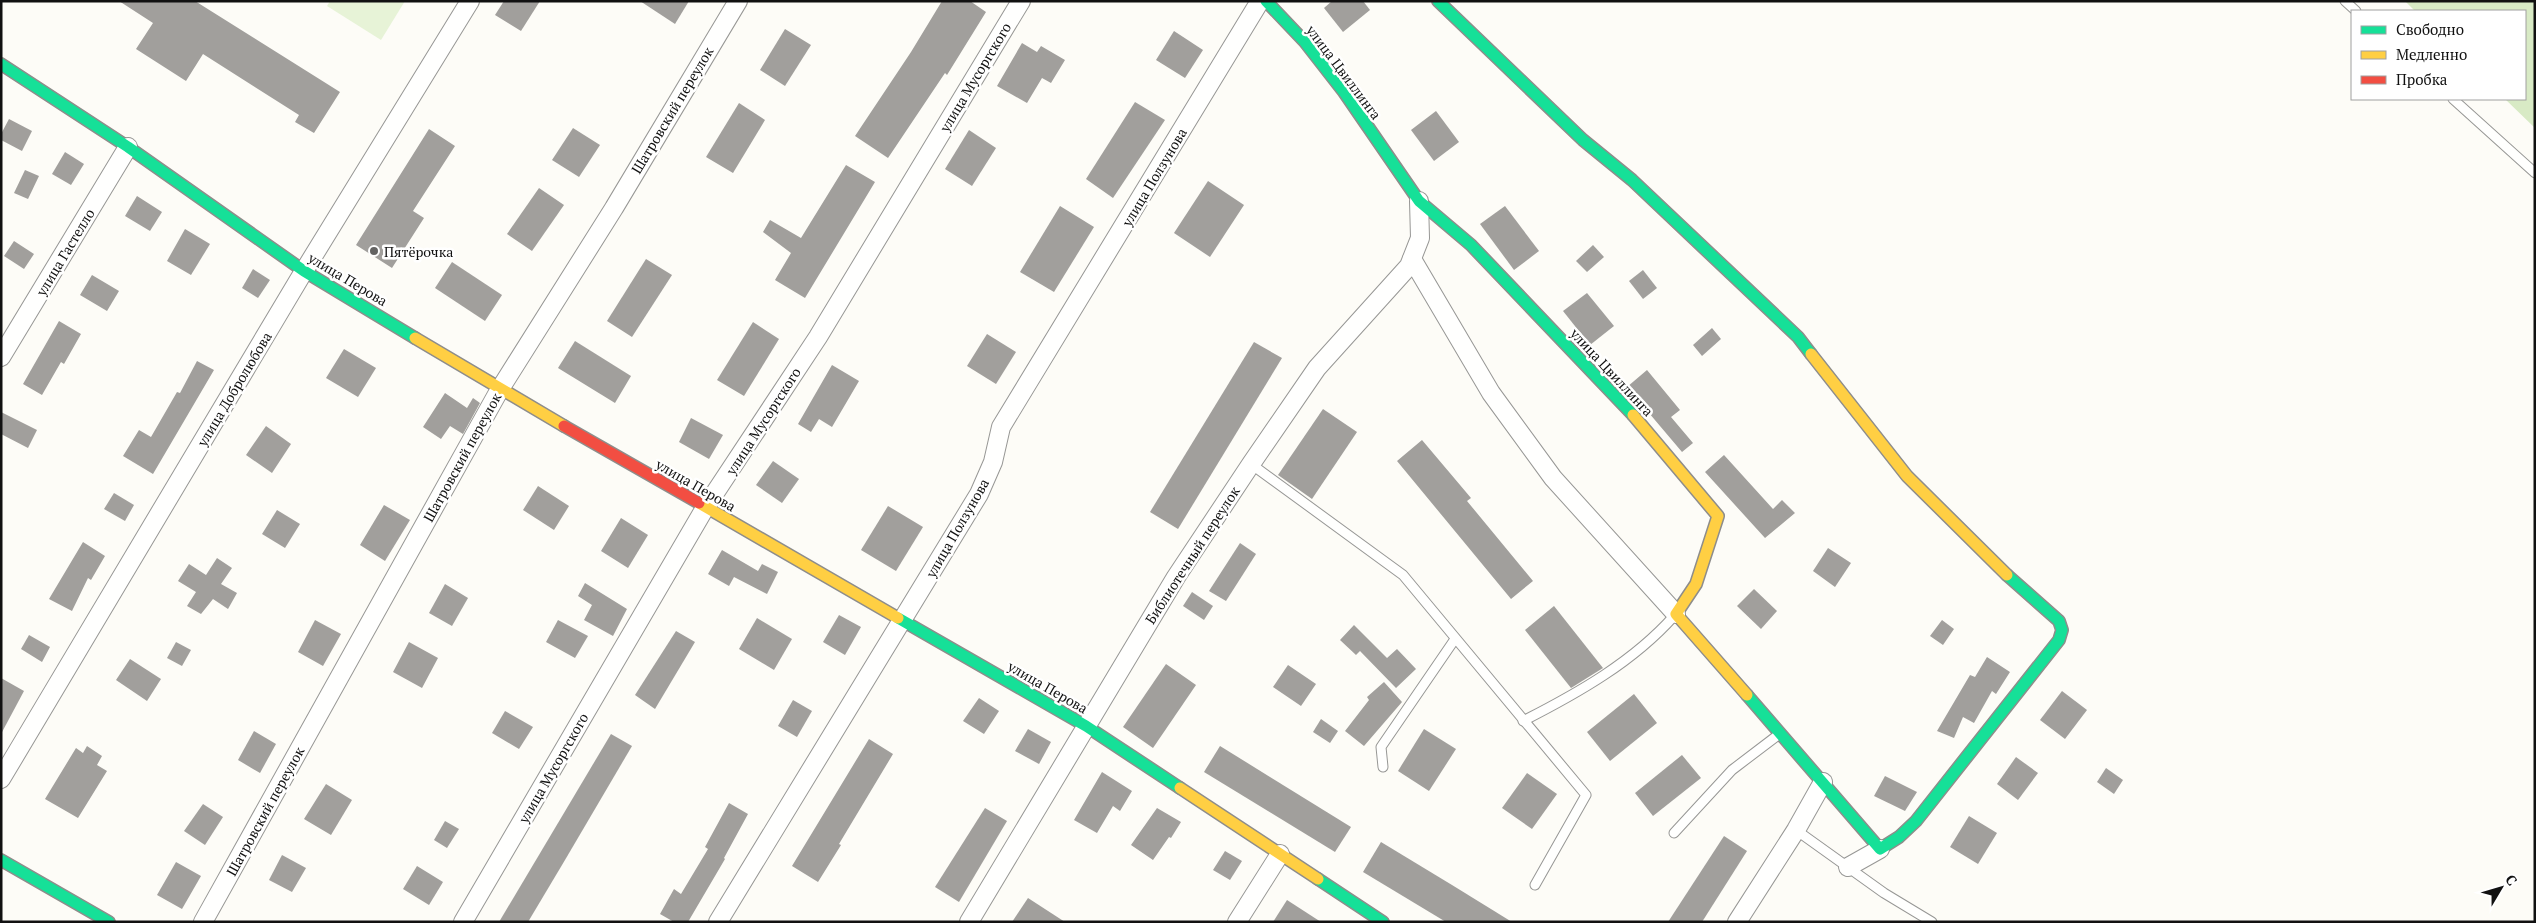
<svg xmlns="http://www.w3.org/2000/svg" width="2536" height="923" viewBox="0 0 2536 923" font-family="'PT Serif',serif">
  <style>
    .green { fill: #e7f3d7 }
    .forest { fill: #d8eac5 }
    .building { fill: #a19f9c }
    .lines { fill: none; stroke-linecap: round; stroke-linejoin: round }
    .lane-casing { stroke: #979795; stroke-width: 11 }
    .street-casing { stroke: #979795; stroke-width: 20 }
    .fast-casing { stroke: #8e8d8b; stroke-width: 14 }
    .slow-casing { stroke: #8e8d8b; stroke-width: 14 }
    .jam-casing { stroke: #8e8d8b; stroke-width: 14 }
    .lane { stroke: #fffffe; stroke-width: 9 }
    .street { stroke: #fffffe; stroke-width: 18 }
    .fast { stroke: #16e098; stroke-width: 11 }
    .slow { stroke: #ffcf43; stroke-width: 11 }
    .jam { stroke: #f24e42; stroke-width: 11 }
    .poi-dot { fill: #646362; stroke: #fff; stroke-width: 2 }
    .labels { text-anchor: middle; dominant-baseline: central; stroke-width: 5; stroke-linejoin: round; paint-order: stroke }
    .street-label { font-size: 14px; fill: #111; stroke: #fff }
    .poi-label { font-size: 14px; fill: #111; stroke: #fff; text-anchor: start }
  </style>
  <rect width="100%" height="100%" fill="#fdfcf7"/>
  <polygon class="green" points="330,1 405,1 381,40 327,6"/>
  <polygon class="forest" points="2405,1 2535,1 2535,128 2505,99 2525,99 2525,11 2415,11"/>
  <g class="building">
    <polygon points="119,1 195,1 340,92 314,133 295,122 299,115 203,54 186,81 136,49 153,23"/>
    <polygon points="504,1 540,1 521,31 495,15"/>
    <polygon points="640,1 689,1 675,24"/>
    <polygon points="942,1 970,1 986,12 947,75 945,73 888,158 855,136 911,52"/>
    <polygon points="1332,1 1363,1 1370,10 1343,32 1324,8"/>
    <polygon points="785,29 811,45 785,86 760,70"/>
    <polygon points="1174,31 1203,50 1185,78 1156,60"/>
    <polygon points="1022,43 1037,52 1041,46 1065,60 1051,83 1042,78 1027,103 997,86"/>
    <polygon points="1135,102 1165,120 1113,198 1086,179"/>
    <polygon points="739,103 765,120 733,173 706,157"/>
    <polygon points="1436,111 1459,142 1434,161 1411,130"/>
    <polygon points="9,119 32,131 22,151 1,140 1,134"/>
    <polygon points="573,128 600,145 579,177 552,160"/>
    <polygon points="429,129 455,146 413,211 424,218 392,268 356,245"/>
    <polygon points="969,130 996,148 972,186 945,169"/>
    <polygon points="65,152 84,164 71,185 52,174"/>
    <polygon points="846,165 875,182 805,298 775,280 791,253 763,232 770,220 801,238"/>
    <polygon points="25,170 39,176 28,199 14,193"/>
    <polygon points="1208,181 1244,205 1210,257 1174,233"/>
    <polygon points="539,188 564,205 532,251 507,234"/>
    <polygon points="137,196 162,212 150,231 125,216"/>
    <polygon points="1060,206 1094,227 1054,292 1020,272"/>
    <polygon points="1505,206 1539,251 1514,270 1480,224"/>
    <polygon points="185,229 210,244 191,275 167,261"/>
    <polygon points="14,241 34,254 24,269 4,256"/>
    <polygon points="1593,245 1604,257 1587,272 1576,261"/>
    <polygon points="646,259 672,275 632,337 607,321"/>
    <polygon points="452,262 502,295 485,321 435,288"/>
    <polygon points="253,269 270,280 258,298 242,288"/>
    <polygon points="1643,270 1657,288 1643,299 1629,281"/>
    <polygon points="92,275 119,291 107,311 80,295"/>
    <polygon points="1587,293 1614,326 1590,345 1563,311"/>
    <polygon points="59,321 81,334 64,364 61,362 42,395 23,384"/>
    <polygon points="753,322 779,339 744,396 717,380"/>
    <polygon points="1712,328 1721,339 1702,356 1693,345"/>
    <polygon points="987,334 1016,352 996,384 967,366"/>
    <polygon points="575,341 631,376 615,403 558,368"/>
    <polygon points="1254,342 1282,358 1178,529 1150,512"/>
    <polygon points="344,349 376,368 358,397 326,378"/>
    <polygon points="197,361 214,370 153,474 123,456 139,430 151,437 177,392 180,393"/>
    <polygon points="832,365 859,381 832,427 819,419 811,432 798,424"/>
    <polygon points="1647,370 1680,410 1671,417 1693,443 1682,452 1627,387"/>
    <polygon points="445,393 467,408 473,398 480,403 463,434 450,426 441,439 423,427"/>
    <polygon points="1323,409 1357,432 1312,499 1278,475"/>
    <polygon points="1,412 37,430 28,448 1,434"/>
    <polygon points="691,418 723,435 709,459 679,442"/>
    <polygon points="266,426 291,444 272,473 246,455"/>
    <polygon points="1422,440 1471,498 1467,501 1533,581 1511,599 1397,461"/>
    <polygon points="1724,455 1773,509 1782,500 1795,513 1765,538 1705,472"/>
    <polygon points="773,461 799,479 782,503 756,485"/>
    <polygon points="538,486 569,506 554,530 523,510"/>
    <polygon points="114,493 134,505 125,521 104,509"/>
    <polygon points="384,505 410,520 385,561 360,545"/>
    <polygon points="888,506 923,527 896,571 861,550"/>
    <polygon points="277,510 300,524 285,548 262,534"/>
    <polygon points="621,518 648,535 628,568 601,551"/>
    <polygon points="83,542 105,556 91,580 88,578 72,611 49,599"/>
    <polygon points="1240,543 1256,554 1226,601 1209,591"/>
    <polygon points="1828,548 1851,563 1835,587 1813,571"/>
    <polygon points="722,550 758,571 762,564 778,572 767,594 734,577 729,586 708,574"/>
    <polygon points="217,558 232,568 221,584 237,593 228,609 213,599 201,614 187,606 196,592 178,581 189,564 206,575"/>
    <polygon points="585,583 627,609 613,636 584,620 592,605 578,596"/>
    <polygon points="445,584 468,598 452,626 429,613"/>
    <polygon points="1754,589 1777,611 1761,629 1737,606"/>
    <polygon points="1192,592 1213,606 1204,620 1183,606"/>
    <polygon points="1554,606 1603,668 1571,688 1525,630"/>
    <polygon points="839,615 861,627 845,655 823,642"/>
    <polygon points="757,618 792,639 774,670 739,649"/>
    <polygon points="315,620 341,634 323,666 298,652"/>
    <polygon points="558,620 588,636 575,658 546,642"/>
    <polygon points="1942,620 1954,629 1943,645 1930,636"/>
    <polygon points="1354,625 1387,658 1397,649 1416,669 1396,688 1360,651 1356,655 1340,640"/>
    <polygon points="676,631 695,642 655,709 635,695"/>
    <polygon points="29,635 50,647 42,662 21,649"/>
    <polygon points="176,642 191,650 182,666 167,658"/>
    <polygon points="409,642 438,658 422,688 393,672"/>
    <polygon points="1987,657 2010,672 1996,694 1992,691 1974,723 1963,717 1954,738 1937,731 1970,675 1975,677"/>
    <polygon points="130,659 161,679 147,701 116,680"/>
    <polygon points="1166,664 1196,685 1153,748 1123,727"/>
    <polygon points="1288,665 1316,684 1301,706 1273,687"/>
    <polygon points="1,678 24,691 1,734"/>
    <polygon points="1384,682 1402,702 1364,746 1345,731 1369,700 1367,697"/>
    <polygon points="2062,691 2087,710 2065,739 2040,720"/>
    <polygon points="1634,694 1657,723 1610,761 1587,732"/>
    <polygon points="979,698 999,711 984,734 963,721"/>
    <polygon points="793,700 812,711 797,737 778,726"/>
    <polygon points="505,711 533,727 519,749 492,733"/>
    <polygon points="1321,719 1338,731 1330,743 1313,732"/>
    <polygon points="1028,729 1051,742 1039,764 1015,751"/>
    <polygon points="1424,729 1456,749 1429,791 1398,771"/>
    <polygon points="254,731 276,744 260,773 238,760"/>
    <polygon points="611,734 632,746 565,860 528,922 499,922"/>
    <polygon points="869,739 893,754 839,844 841,845 818,882 792,866"/>
    <polygon points="87,746 102,756 97,765 107,771 78,818 45,799 76,748 83,753"/>
    <polygon points="1220,746 1351,827 1335,852 1204,772"/>
    <polygon points="1682,755 1701,778 1653,816 1635,793"/>
    <polygon points="2016,757 2038,773 2018,800 1997,784"/>
    <polygon points="2106,768 2123,780 2114,794 2097,782"/>
    <polygon points="1102,772 1132,791 1120,811 1113,806 1097,833 1074,820"/>
    <polygon points="1527,773 1557,794 1532,829 1502,808"/>
    <polygon points="1885,776 1917,792 1905,811 1874,796"/>
    <polygon points="326,784 352,800 331,835 304,819"/>
    <polygon points="729,803 748,814 724,858 725,859 688,922 674,922 660,914 674,889 681,894 708,849 705,847"/>
    <polygon points="203,804 223,817 205,845 184,831"/>
    <polygon points="985,808 1007,821 959,902 935,887"/>
    <polygon points="1157,808 1181,822 1171,838 1169,837 1153,860 1131,845"/>
    <polygon points="1969,816 1997,833 1978,864 1950,847"/>
    <polygon points="445,821 459,829 447,848 434,840"/>
    <polygon points="1724,836 1747,851 1702,922 1668,922"/>
    <polygon points="1381,842 1452,885 1512,922 1446,922 1363,872"/>
    <polygon points="1225,851 1242,861 1230,880 1213,870"/>
    <polygon points="282,855 306,868 292,892 269,880"/>
    <polygon points="176,862 201,876 182,909 157,895"/>
    <polygon points="417,866 443,882 429,905 403,889"/>
    <polygon points="1028,898 1065,922 1012,922"/>
    <polygon points="1287,900 1321,922 1273,922"/>
  </g>
  <g class="lines">
    <g class="lane-casing">
      <g id="lane">
        <polyline points="2345,1 2356,11"/>
        <polyline points="2453,99 2535,173"/>
        <polyline points="1251,464 1403,575 1586,795 1535,885"/>
        <path d="M1523,721C1578,693 1633,662 1674,616"/>
        <polyline points="1383,767 1381,747 1455,639"/>
        <polyline points="1796,830 1884,893 1932,922"/>
        <polyline points="1674,833 1732,770 1778,735"/>
      </g>
    </g>
    <g class="street-casing">
      <g id="street">
        <polyline points="1412,259 1491,393 1553,478 1676,614"/>
        <polyline points="1,357 128,147"/>
        <polyline points="1,779 304,271 470,1"/>
        <polyline points="1848,867 1880,849"/>
        <polyline points="203,922 500,389 614,208 738,1"/>
        <polyline points="463,922 705,508 818,337 1021,1"/>
        <polyline points="718,922 979,494 993,462 1001,427 1260,1"/>
        <polyline points="969,922 1176,577 1251,464 1317,368 1409,266 1420,238 1419,201"/>
        <polyline points="1237,922 1280,854"/>
        <polyline points="1737,922 1796,830 1823,782"/>
      </g>
    </g>
    <g class="fast-casing">
      <g id="fast">
        <polyline points="1266,1 1305,42 1344,92 1419,201 1471,245 1633,415"/>
        <polyline points="1438,1 1583,140 1632,180 1798,337 1811,354"/>
        <polyline points="1,64 128,147 304,271 415,338"/>
        <polyline points="898,618 1086,726 1180,788"/>
        <polyline points="1747,695 1880,849 1899,837 1916,821 2059,640 2062,630 2059,621 2007,575"/>
        <polyline points="1,860 109,922"/>
        <polyline points="1318,879 1383,922"/>
      </g>
    </g>
    <g class="slow-casing">
      <g id="slow">
        <polyline points="415,338 564,426"/>
        <polyline points="1811,354 1907,476 2007,575"/>
        <polyline points="1633,415 1718,516 1696,584 1676,614 1747,695"/>
        <polyline points="699,503 898,618"/>
        <polyline points="1180,788 1318,879"/>
      </g>
    </g>
    <g class="jam-casing">
      <polyline id="jam" points="564,426 699,503"/>
    </g>
    <use href="#lane" class="lane"/>
    <use href="#street" class="street"/>
    <use href="#fast" class="fast"/>
    <use href="#slow" class="slow"/>
    <use href="#jam" class="jam"/>
  </g>
  <circle class="poi-dot" cx="374" cy="251" r="5"/>
  <g class="labels">
    <g class="street-label">
      <text transform="translate(1344 72) rotate(53)">улица Цвиллинга</text>
      <text transform="translate(975 77) rotate(-59)">улица Мусоргского</text>
      <text transform="translate(672 110) rotate(-59)">Шатровский переулок</text>
      <text transform="translate(1154 177) rotate(-59)">улица Ползунова</text>
      <text transform="translate(65 252) rotate(-59)">улица Гастелло</text>
      <text transform="translate(348 279) rotate(31)">улица Перова</text>
      <text transform="translate(1612 372) rotate(47)">улица Цвиллинга</text>
      <text transform="translate(234 389) rotate(-59)">улица Добролюбова</text>
      <text transform="translate(763 421) rotate(-57)">улица Мусоргского</text>
      <text transform="translate(462 457) rotate(-61)">Шатровский переулок</text>
      <text transform="translate(696 485) rotate(30)">улица Перова</text>
      <text transform="translate(957 528) rotate(-60)">улица Ползунова</text>
      <text transform="translate(1192 555) rotate(-57)">Библиотечный переулок</text>
      <text transform="translate(1048 687) rotate(30)">улица Перова</text>
      <text transform="translate(553 768) rotate(-60)">улица Мусоргского</text>
      <text transform="translate(265 811) rotate(-61)">Шатровский переулок</text>
    </g>
    <g class="poi-label">
      <text x="384" y="251">Пятёрочка</text>
    </g>
  </g>
  <rect width="2536" height="923" fill="none" stroke="#111111" stroke-width="5"/>
  <rect x="2351" y="10" width="175" height="90" fill="#ffffff" stroke="#a0a0a0"/>
  <rect x="2361" y="26" width="25" height="8" fill="#16e098" stroke="#a0a0a0"/>
  <text x="2396" y="35" font-size="15" fill="#111111">Свободно</text>
  <rect x="2361" y="51" width="25" height="8" fill="#ffcf43" stroke="#a0a0a0"/>
  <text x="2396" y="60" font-size="15" fill="#111111">Медленно</text>
  <rect x="2361" y="76" width="25" height="8" fill="#f24e42" stroke="#a0a0a0"/>
  <text x="2396" y="85" font-size="15" fill="#111111">Пробка</text>
  <g transform="translate(2501 888) rotate(52)" stroke="#ffffff" stroke-width="4" paint-order="stroke">
  <path d="M0-4L9 19L0 12L-9 19Z" fill="#111111"/>
  <text y="-8" font-size="14" font-weight="bold" text-anchor="middle" fill="#111111">С</text>
  </g>
</svg>
